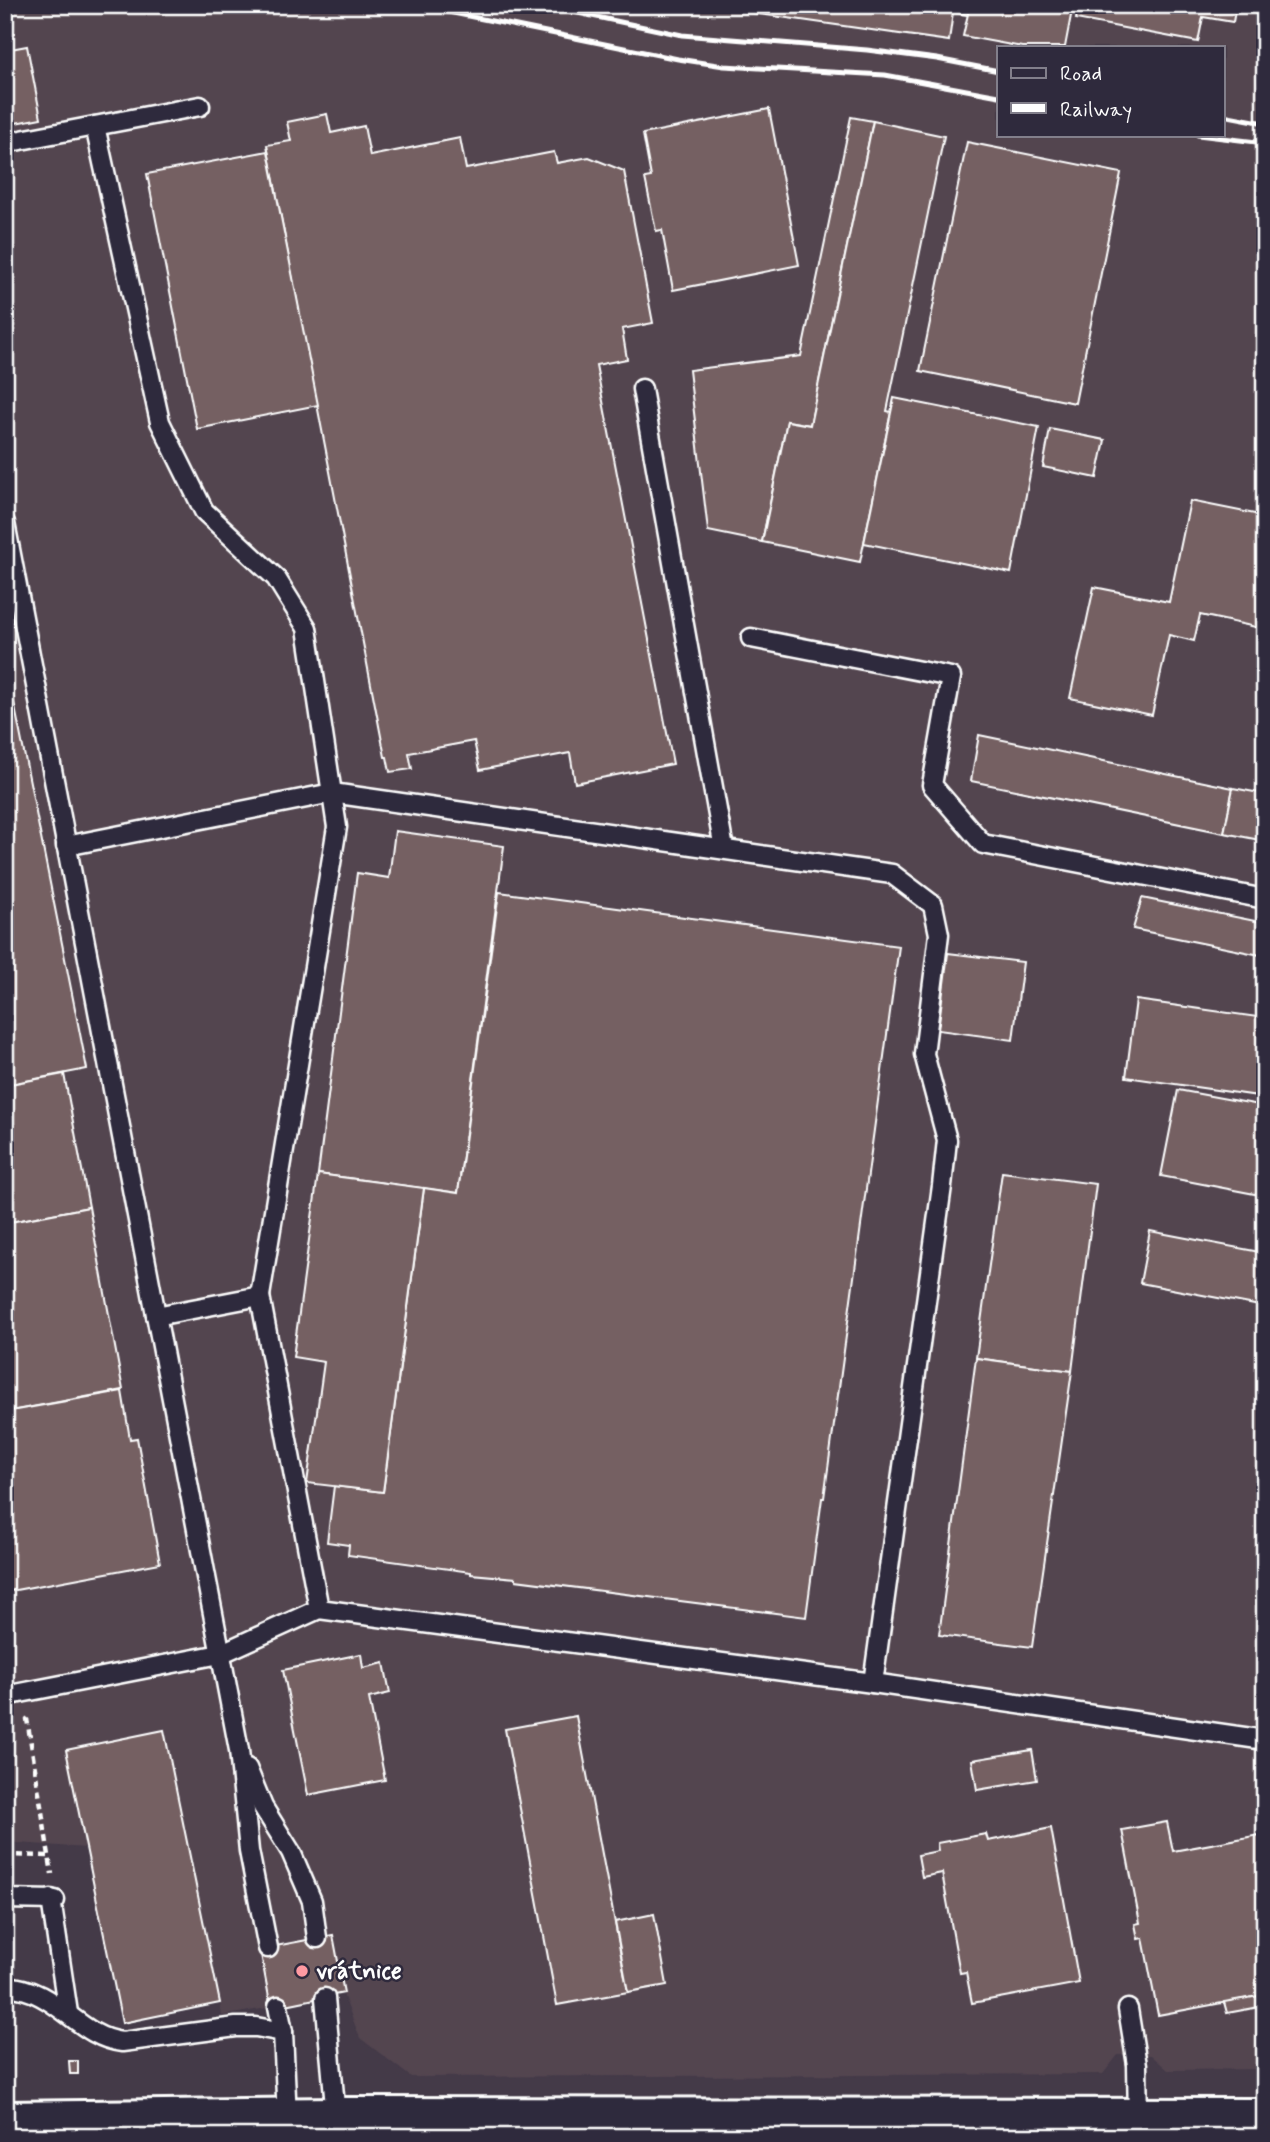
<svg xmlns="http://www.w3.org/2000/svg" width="1270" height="2142" viewBox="0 0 1270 2142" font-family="Mynerve,sans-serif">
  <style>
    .built { fill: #534550; fill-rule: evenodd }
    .building { fill: #756062; stroke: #fff; stroke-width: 2 }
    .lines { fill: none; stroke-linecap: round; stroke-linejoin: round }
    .lane-casing { stroke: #fff; stroke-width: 23 }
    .secondary-casing { stroke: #fff; stroke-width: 44 }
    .path { stroke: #fff; stroke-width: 4.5; stroke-dasharray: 7 5; stroke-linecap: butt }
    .lane { stroke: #2f2a3d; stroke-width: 18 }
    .secondary { stroke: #2f2a3d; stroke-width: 38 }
    .rail { stroke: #fff; stroke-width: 5 }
    .poi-dot { fill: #ff9aa2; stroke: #2f2a3d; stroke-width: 2.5 }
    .labels { text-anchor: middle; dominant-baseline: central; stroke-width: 5; stroke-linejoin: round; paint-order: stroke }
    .poi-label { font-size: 24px; font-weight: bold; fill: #fff; stroke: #2f2a3d; text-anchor: start }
  </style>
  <rect width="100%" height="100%" fill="#443a48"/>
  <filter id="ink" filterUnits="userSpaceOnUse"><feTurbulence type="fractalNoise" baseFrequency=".0143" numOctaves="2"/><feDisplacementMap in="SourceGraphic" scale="14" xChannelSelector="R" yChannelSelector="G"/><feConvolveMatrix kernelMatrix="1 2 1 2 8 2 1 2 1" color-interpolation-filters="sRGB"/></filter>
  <g filter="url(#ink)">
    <path class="built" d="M5,5H1265V2069L1168,2070L1151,2055H1118L1103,2074L411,2077L360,2038L343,1994L222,2016L220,2003L122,2023L86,1848L5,1842ZM999,47H1223V135H999Z"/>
    <g class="building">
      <polygon points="746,5 970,5 968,15 953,12 949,41 745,12"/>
      <polygon points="970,5 1073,5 1065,47 1022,47 963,36"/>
      <polygon points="1079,5 1236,5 1233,22 1203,17 1198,42 1076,19"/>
      <polygon points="27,46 41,118 5,125 5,50"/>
      <polygon points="769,109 799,265 673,290 662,230 656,231 645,178 651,177 643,134"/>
      <polygon points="327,114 331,133 364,126 370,156 460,138 466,169 554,152 557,163 589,157 624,171 653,323 622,329 627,359 596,365 673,764 575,783 570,753 480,770 474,741 409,753 412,769 390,772 387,757 385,757 267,145 291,141 287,122"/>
      <polygon points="851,117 873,121 810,425 787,421 762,542 708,531 689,370 801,356"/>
      <polygon points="873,121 944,136 887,411 891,412 860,562 762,542 787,421 810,425"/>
      <polygon points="967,142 1121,173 1075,403 920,371"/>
      <polygon points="268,151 318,405 197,429 147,174"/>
      <polygon points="894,398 1039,427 1011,573 864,543"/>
      <polygon points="1050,429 1105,440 1097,478 1043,467"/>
      <polygon points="1190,501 1265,516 1265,629 1200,615 1194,641 1169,635 1152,715 1070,698 1094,587 1169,602"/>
      <polygon points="5,657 87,1069 5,1085"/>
      <polygon points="979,735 1233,788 1224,833 971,781"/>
      <polygon points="1233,788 1265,794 1265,841 1224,833"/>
      <polygon points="395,831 504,846 458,1193 318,1174 357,873 389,878"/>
      <polygon points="499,892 899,946 824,1498 822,1498 806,1617 516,1580 516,1578 471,1574 471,1572 348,1555 349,1545 327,1542 334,1486 383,1492 424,1188 458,1193"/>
      <polygon points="1142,898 1265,923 1265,956 1133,929"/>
      <polygon points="948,953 1023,962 1013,1040 938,1030"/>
      <polygon points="1136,1000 1265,1018 1265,1097 1126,1077"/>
      <polygon points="64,1074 89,1207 5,1223 5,1085"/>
      <polygon points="1178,1090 1265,1106 1265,1196 1161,1176"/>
      <polygon points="1002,1172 1096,1184 1072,1371 976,1358"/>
      <polygon points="318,1174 424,1188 383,1492 307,1483 324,1362 293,1357"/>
      <polygon points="89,1207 123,1390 5,1412 5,1223"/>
      <polygon points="1150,1231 1265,1253 1265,1307 1140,1283"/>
      <polygon points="976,1358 1072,1371 1032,1647 939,1635"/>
      <polygon points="122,1391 130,1439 137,1438 160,1563 5,1592 5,1412"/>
      <polygon points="361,1654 363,1668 384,1663 390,1693 369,1698 385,1780 308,1795 283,1670"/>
      <polygon points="576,1716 628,1992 557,2005 505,1729"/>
      <polygon points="164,1730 220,2003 122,2023 66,1750"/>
      <polygon points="1032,1750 1037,1780 977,1790 972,1760"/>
      <polygon points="1167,1822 1173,1851 1265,1834 1265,1995 1158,2015 1143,1938 1138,1939 1135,1924 1140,1923 1122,1830"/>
      <polygon points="1051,1828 1079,1983 972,2003 966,1972 960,1973 942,1873 922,1877 918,1855 938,1851 937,1843 986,1834 988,1841"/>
      <polygon points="654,1914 667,1985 628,1992 615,1922"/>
      <polygon points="333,1935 344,1993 271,2008 260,1949"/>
      <polygon points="1265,1995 1265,2006 1227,2013 1224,2002"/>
      <polygon points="69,2061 78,2061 78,2074 70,2074"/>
    </g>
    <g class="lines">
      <g class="lane-casing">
        <g id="lane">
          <polyline points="95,126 160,422 204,511 276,578 307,628 337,827 260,1296 156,1316"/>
          <polyline points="5,143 200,106"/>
          <polyline points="642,389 724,849"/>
          <polyline points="5,523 239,1750 249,1851 268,1948"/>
          <polyline points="751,638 951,677 932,785 983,844 1265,899"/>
          <polyline points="66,846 332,793 892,874 933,905 939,934 924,1054 947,1140 942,1186 873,1683"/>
          <polyline points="260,1296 319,1609"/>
          <polyline points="5,1696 220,1654 319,1609 873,1683 1265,1740"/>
          <polyline points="247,1768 263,1807 291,1852 312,1901 317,1938"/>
          <polyline points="5,1899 55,1900"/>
          <polyline points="51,1899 68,2013"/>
          <path d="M5,1986C58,1989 77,2037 122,2042L236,2027H256L283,2032"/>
          <polyline points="325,1998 336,2117"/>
          <polyline points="278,2006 283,2032 287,2118 285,2119"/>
          <polyline points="1128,2009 1137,2065 1138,2120"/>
        </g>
      </g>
      <g class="secondary-casing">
        <polyline id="secondary" points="5,2121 336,2117 1265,2118"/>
      </g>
      <g class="path">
        <polyline points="28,1718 27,1719 52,1874"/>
        <polyline points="5,1855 49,1856"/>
      </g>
      <use href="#lane" class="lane"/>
      <use href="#secondary" class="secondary"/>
      <g class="rail">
        <polyline points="414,5 678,59 724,66 885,75 999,96"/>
        <polyline points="540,5 682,35 867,50 937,59 999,71"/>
        <polyline points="1223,115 1265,123"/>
        <polyline points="1198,135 1265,143"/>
      </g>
    </g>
  </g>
  <circle class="poi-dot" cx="302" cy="1971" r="7"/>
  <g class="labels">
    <g class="poi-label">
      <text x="316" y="1971">vrátnice</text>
    </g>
  </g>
  <rect width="1270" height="2142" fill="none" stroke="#2f2a3d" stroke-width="28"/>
  <rect x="14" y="14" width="1242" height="2114" fill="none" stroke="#fff" stroke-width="2.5" filter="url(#ink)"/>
  <rect x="997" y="46" width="228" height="91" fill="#2f2a3d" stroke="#827f8b" stroke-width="2"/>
  <rect x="1011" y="68" width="35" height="10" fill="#2f2a3d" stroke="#827f8b" stroke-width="2"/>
  <text x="1060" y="80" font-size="21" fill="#ffffff">Road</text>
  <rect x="1011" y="103" width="35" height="10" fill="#ffffff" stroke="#827f8b" stroke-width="2"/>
  <text x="1060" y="116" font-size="21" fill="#ffffff">Railway</text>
</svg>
